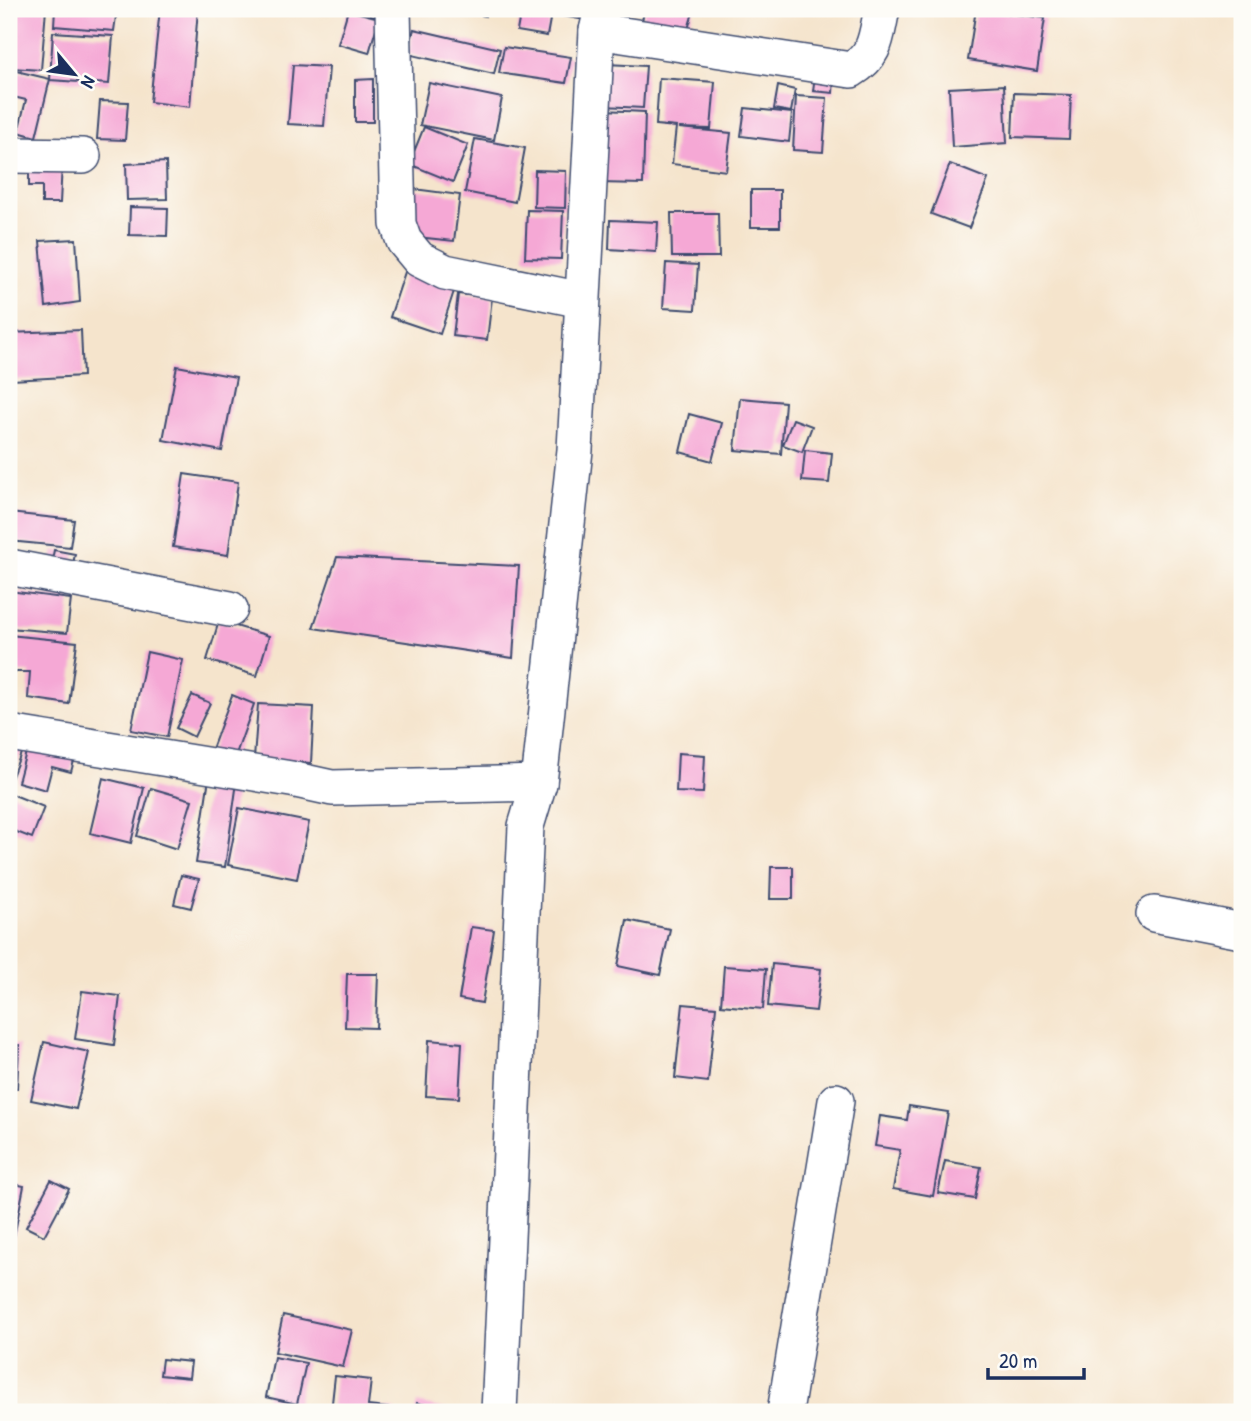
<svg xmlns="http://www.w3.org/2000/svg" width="1251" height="1421" viewBox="0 0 1251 1421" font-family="'Patrick Hand',sans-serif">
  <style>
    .building { fill: #f5a8d5 }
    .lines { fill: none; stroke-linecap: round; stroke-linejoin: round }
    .minor-casing { stroke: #3c4a6e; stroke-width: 38 }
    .minor { stroke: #fff; stroke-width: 35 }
  </style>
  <rect width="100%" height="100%" fill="#fdfcf7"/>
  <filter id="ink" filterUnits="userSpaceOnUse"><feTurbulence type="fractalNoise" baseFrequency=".0143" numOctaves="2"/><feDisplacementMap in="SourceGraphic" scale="14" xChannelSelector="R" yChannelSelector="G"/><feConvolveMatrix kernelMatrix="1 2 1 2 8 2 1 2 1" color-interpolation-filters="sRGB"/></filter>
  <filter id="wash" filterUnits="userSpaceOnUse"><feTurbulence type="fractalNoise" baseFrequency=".00686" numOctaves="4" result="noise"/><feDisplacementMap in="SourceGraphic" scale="28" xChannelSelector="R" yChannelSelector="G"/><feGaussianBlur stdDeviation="1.57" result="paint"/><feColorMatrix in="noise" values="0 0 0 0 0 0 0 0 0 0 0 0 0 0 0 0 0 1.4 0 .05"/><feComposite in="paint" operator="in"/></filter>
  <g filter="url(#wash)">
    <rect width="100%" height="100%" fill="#f5e4cc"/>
    <g id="blocks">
      <g class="building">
        <polygon points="16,9 46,9 41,70 12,68"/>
        <polygon points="55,9 117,9 114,31 54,26"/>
        <polygon points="160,9 198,9 190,107 150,102"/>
        <polygon points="456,9 486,9 485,16"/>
        <polygon points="521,9 582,9 580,19 551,14 547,36 517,31"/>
        <polygon points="645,9 694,9 686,36 641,24"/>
        <polygon points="976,9 1045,18 1037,71 968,60"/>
        <polygon points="348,10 379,18 369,53 338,44"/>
        <polygon points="414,29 500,49 494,74 408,54"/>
        <polygon points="53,32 113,36 109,84 50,80"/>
        <polygon points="504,47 571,57 566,83 499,73"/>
        <polygon points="606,64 646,66 643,108 604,106"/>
        <polygon points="293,65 329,67 324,126 288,124"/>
        <polygon points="12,70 50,79 36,137 18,132 26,100 9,96"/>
        <polygon points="815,75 834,77 833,93 813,91"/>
        <polygon points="659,78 715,82 711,129 679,128 731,133 726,171 672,164 676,127 656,125"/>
        <polygon points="373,79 373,122 355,122 355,80"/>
        <polygon points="429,83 502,98 494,140 420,125"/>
        <polygon points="1004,85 1007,143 952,147 949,88"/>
        <polygon points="778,86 795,90 791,112 774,109"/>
        <polygon points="1014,93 1071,95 1069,139 1012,137"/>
        <polygon points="796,96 827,98 823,152 793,150"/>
        <polygon points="100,101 128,102 125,140 97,139"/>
        <polygon points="745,108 792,113 789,142 741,136"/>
        <polygon points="603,110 645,112 643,184 599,183"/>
        <polygon points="424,127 468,145 453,182 409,164"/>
        <polygon points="475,139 525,148 515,202 465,192"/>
        <polygon points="29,162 62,163 60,203 42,203 42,186 29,186"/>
        <polygon points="166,162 167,199 127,200 126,164"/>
        <polygon points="950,164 988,179 969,228 931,214"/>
        <polygon points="535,170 566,171 565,208 534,207"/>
        <polygon points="414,189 460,195 454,241 408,236"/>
        <rect x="751" y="190" width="29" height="37"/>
        <polygon points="130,207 168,208 167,236 129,235"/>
        <polygon points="527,210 563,211 561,259 525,258"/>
        <polygon points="671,213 718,213 719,257 672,257"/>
        <polygon points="610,220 658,222 656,252 609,249"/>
        <polygon points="76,239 80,302 46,307 40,241"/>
        <polygon points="666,263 698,265 695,310 663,308"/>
        <polygon points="407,266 457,282 440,334 390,317"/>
        <polygon points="458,294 492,298 487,340 453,336"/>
        <polygon points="81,330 83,376 12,380 10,333"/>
        <polygon points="177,366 236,377 222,451 163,440"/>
        <polygon points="740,398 785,402 781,454 735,450"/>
        <polygon points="689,414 722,423 712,461 680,452"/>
        <polygon points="793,419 812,426 802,452 783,445"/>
        <polygon points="805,450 832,453 829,483 802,481"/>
        <polygon points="184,474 238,482 228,555 173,547"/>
        <polygon points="9,513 74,520 70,547 9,541"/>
        <polygon points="54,550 75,554 71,574 50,570"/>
        <polygon points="337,557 519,566 513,658 313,628"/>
        <polygon points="9,591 71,599 67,633 9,628"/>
        <polygon points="219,621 269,636 257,676 207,660"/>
        <polygon points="9,635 77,642 69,704 28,698 30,672 9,672"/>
        <polygon points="147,652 183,660 167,737 131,730"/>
        <polygon points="192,695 210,703 194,737 176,728"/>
        <polygon points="232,695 254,704 231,768 208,760"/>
        <polygon points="258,704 314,707 311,763 254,759"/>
        <polygon points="29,741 76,753 71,772 52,767 46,790 18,782"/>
        <polygon points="9,743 23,748 9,784"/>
        <polygon points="678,753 705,755 703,793 676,792"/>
        <polygon points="103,778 144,788 131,843 90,833"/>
        <polygon points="209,778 237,782 225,867 196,863"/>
        <polygon points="151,788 192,800 177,849 137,836"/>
        <polygon points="9,793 44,807 32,838 9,829"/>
        <polygon points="239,808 309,822 297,879 228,865"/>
        <polygon points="771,867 793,867 793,899 770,899"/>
        <polygon points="181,875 199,879 191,908 174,904"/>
        <polygon points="627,920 670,929 660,975 618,966"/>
        <polygon points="471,927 494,930 482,1003 459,999"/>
        <polygon points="772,964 821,969 816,1011 768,1006"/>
        <polygon points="724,966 766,969 763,1009 721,1005"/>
        <polygon points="347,974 378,974 376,1028 345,1027"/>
        <polygon points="82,991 120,996 114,1045 75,1039"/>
        <polygon points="683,1004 716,1007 708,1082 675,1078"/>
        <polygon points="429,1040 462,1043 459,1098 426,1096"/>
        <polygon points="44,1042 89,1052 76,1109 31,1100"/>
        <polygon points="9,1045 19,1045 17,1089 9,1089"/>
        <polygon points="909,1106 948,1112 933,1196 893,1189 900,1150 875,1146 880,1116 907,1120"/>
        <polygon points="945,1161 981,1167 975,1199 938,1193"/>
        <polygon points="51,1180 69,1189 44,1236 26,1227"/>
        <polygon points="9,1183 24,1186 12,1247 9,1246"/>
        <polygon points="283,1315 352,1330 343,1367 275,1352"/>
        <polygon points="274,1357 306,1363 297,1404 266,1397"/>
        <polygon points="162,1359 191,1362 189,1378 160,1375"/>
        <polygon points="335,1376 371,1380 368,1406 395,1409 395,1412 331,1412"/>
        <polygon points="417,1403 452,1411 452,1412 415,1412"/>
        <polygon points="167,1404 197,1411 197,1412 165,1412"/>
      </g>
    </g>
  </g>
  <g filter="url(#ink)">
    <use href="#blocks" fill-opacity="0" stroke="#3c4a6e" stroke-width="2"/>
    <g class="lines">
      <g class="minor-casing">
        <g id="minor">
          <polyline points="393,9 398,224 404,241 419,259 445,272 582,300"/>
          <path d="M597,31L851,70C877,55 876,36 882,9"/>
          <polyline points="9,155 83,156"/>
          <polyline points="9,567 230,609"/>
          <polyline points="9,733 291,779 332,788 539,783"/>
          <polyline points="1154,914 1242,931"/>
          <polyline points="499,1412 526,826 539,783 575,450 597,31 602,9"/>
          <polyline points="785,1412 836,1101"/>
        </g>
      </g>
      <use href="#minor" class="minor"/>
    </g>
  </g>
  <rect width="1251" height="1421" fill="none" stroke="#fdfcf7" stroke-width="35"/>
  <g transform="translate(74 74) rotate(119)" stroke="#fdfcf7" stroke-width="5" paint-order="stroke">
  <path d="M0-5L12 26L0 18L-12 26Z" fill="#1b2f5e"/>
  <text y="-10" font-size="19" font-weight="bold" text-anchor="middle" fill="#1b2f5e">N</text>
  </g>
  <path d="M988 1368v10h96v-10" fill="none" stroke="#1b2f5e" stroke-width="3.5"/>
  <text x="999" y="1368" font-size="21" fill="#1b2f5e" stroke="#fdfcf7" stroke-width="5" paint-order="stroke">20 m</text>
</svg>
